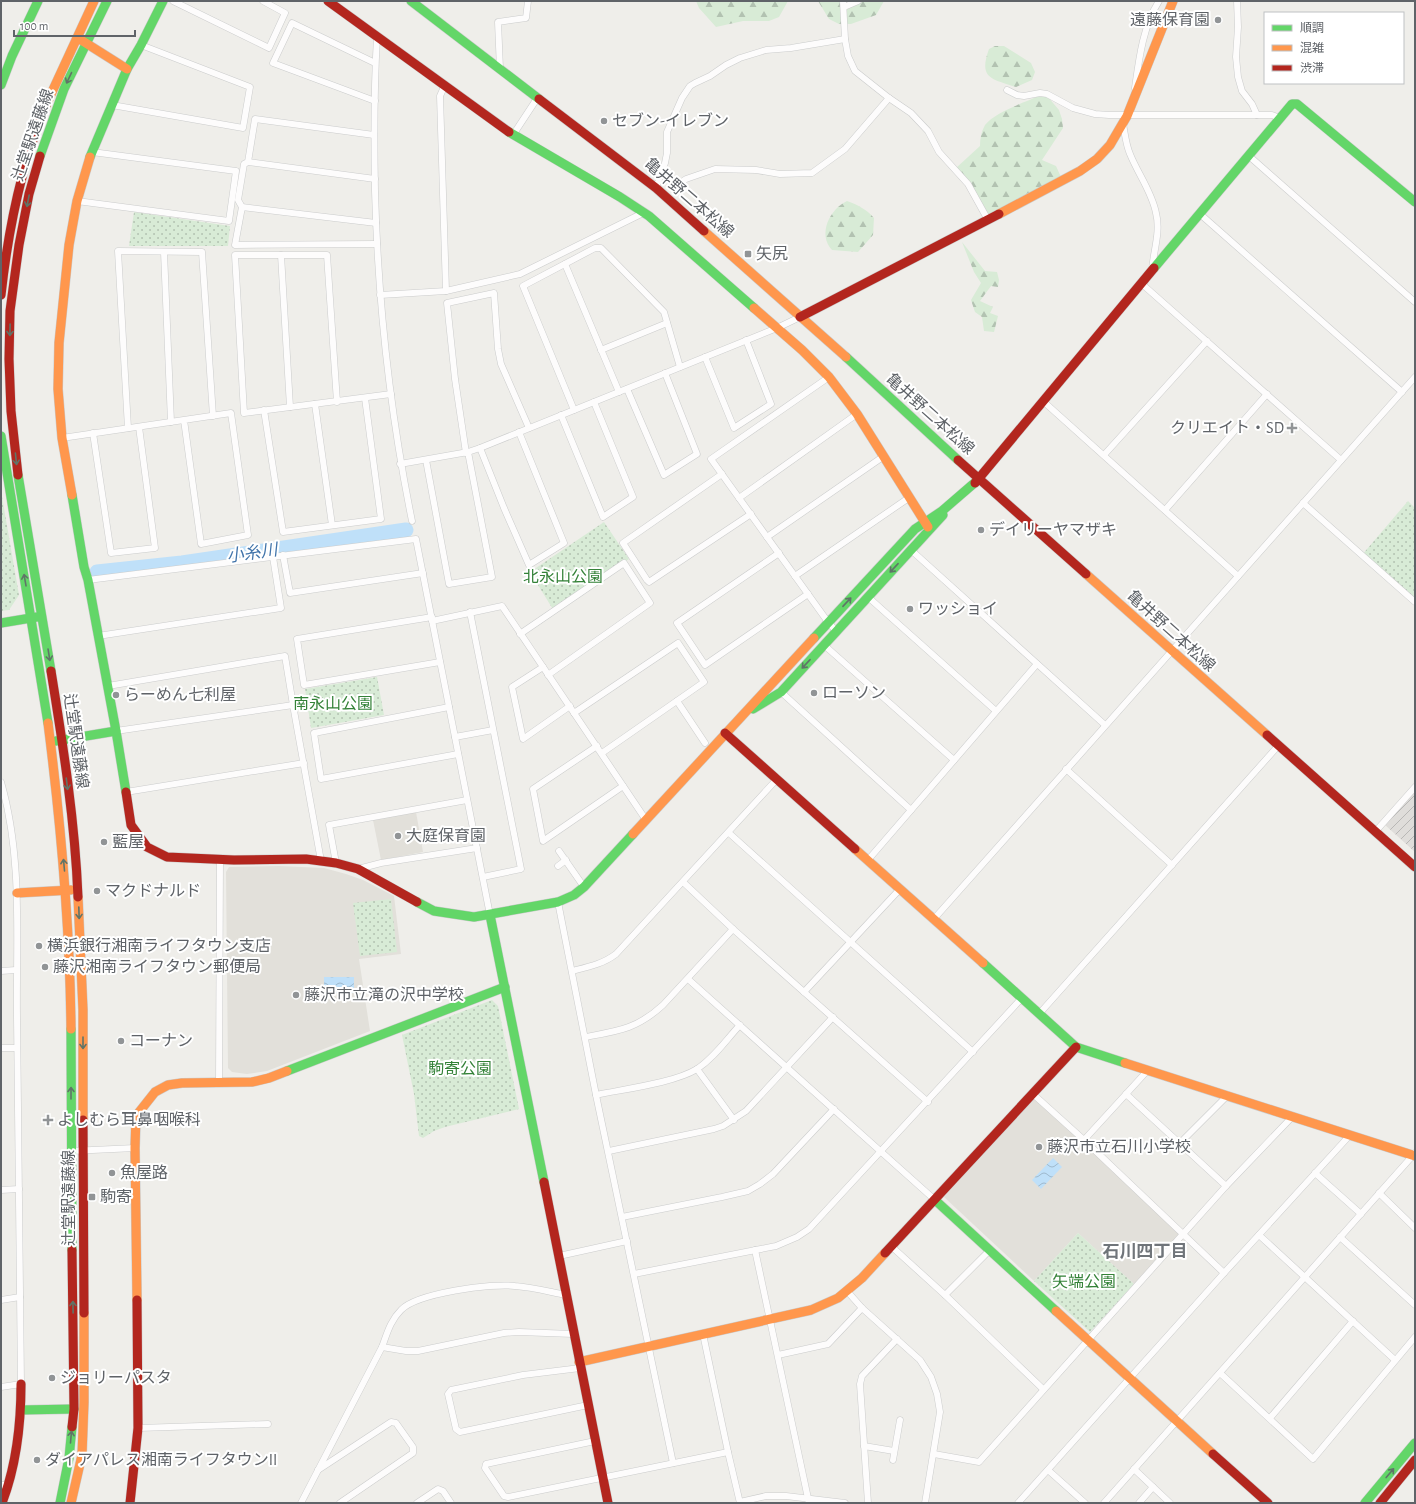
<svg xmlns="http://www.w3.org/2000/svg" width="1416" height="1504" viewBox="0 0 1416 1504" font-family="'Alegreya Sans','Noto Sans JP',sans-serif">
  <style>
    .industrial { fill: url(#industrial-furrows) }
    .education { fill: #e2e0da }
    .forest { fill: url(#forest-firs) }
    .park { fill: url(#park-dots) }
    .water { fill: url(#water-waves) }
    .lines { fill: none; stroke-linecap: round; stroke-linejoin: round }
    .river { stroke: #bfe0f9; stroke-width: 15 }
    .street-casing { stroke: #cbcccc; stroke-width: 7 }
    .fast-casing { stroke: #cacacb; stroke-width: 10 }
    .slow-casing { stroke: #cacacb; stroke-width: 10 }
    .jam-casing { stroke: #cacacb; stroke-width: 10 }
    .street { stroke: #fdfcfc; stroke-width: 6 }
    .fast { stroke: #63d668; stroke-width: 9 }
    .slow { stroke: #ff974d; stroke-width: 9 }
    .jam { stroke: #b3261e; stroke-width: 9 }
    .oneway { stroke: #607468 }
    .poi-dot { fill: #919496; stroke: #fff; stroke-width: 1.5 }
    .labels { text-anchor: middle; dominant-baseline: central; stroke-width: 4; stroke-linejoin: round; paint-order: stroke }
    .poi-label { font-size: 16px; fill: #5f6368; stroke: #fff; text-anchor: start }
    .street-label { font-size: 16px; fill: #5f6368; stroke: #fff }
    .park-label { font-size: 16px; fill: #348238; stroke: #fff }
    .water-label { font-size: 17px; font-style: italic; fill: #4174aa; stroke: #fff }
    .neighbourhood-label { font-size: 17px; font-weight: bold; fill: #70757a; stroke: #fff }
  </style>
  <defs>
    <pattern id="industrial-furrows" width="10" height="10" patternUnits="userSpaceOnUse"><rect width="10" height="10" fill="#dfddda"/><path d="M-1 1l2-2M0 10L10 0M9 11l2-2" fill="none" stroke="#b8b7b5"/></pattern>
    <pattern id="forest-firs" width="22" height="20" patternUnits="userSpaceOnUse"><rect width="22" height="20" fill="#d8ebd6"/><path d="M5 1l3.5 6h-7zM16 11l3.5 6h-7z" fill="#b2c2b1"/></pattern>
    <pattern id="park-dots" width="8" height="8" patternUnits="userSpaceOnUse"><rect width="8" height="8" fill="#d8ebd6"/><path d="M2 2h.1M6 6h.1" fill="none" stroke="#b2c2b1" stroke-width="1.8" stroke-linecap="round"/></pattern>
    <pattern id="water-waves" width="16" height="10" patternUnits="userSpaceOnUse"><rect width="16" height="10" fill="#bfe0f9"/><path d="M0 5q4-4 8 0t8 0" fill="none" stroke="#9eb9cd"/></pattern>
  </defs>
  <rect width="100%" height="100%" fill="#efeeea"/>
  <polygon class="industrial" points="1415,792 1415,852 1385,825"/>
  <g class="education">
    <polygon points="416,812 423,852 381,860 373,820"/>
    <polygon points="279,866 324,868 346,874 363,880 394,896 401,954 359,959 370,1031 267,1071 247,1074 232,1072 228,1068 226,872 229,867"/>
    <polygon points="1035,1098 1180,1233 1134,1284 1078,1233 1034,1281 944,1197"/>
  </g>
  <g class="forest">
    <polygon points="696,1 788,1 779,17 769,21 743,21 716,27 699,8"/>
    <polygon points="818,1 884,1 876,15 851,24 839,24 829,19"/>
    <path d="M995,46H1004L1031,63L1035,72L1032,80L1016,87C992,79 978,79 989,49Z"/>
    <path d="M1041,95L1048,97L1059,110L1062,119L1063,128L1042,160L1056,166L1061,177L989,215L969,181L956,168L980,146C980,139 981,132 985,125C995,112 1026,102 1041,95Z"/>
    <path d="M847,201C858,205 866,209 874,218L873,235L858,252L832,250C817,234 830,209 847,201Z"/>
    <polygon points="962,242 985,271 997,272 999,280 998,287 991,286 980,301 993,307 990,313 998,316 994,332 984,331 982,317 975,312 971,300 981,283 974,272"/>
  </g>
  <g class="park">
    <polygon points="134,212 230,226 228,246 129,246"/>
    <polygon points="1,491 19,595 9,610 1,611"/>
    <polygon points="1408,501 1415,508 1415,596 1412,600 1362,555"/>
    <polygon points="604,522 629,559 554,611 530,572"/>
    <polygon points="377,677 384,715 311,728 305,689"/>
    <polygon points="391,899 397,952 360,956 353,903"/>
    <polygon points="492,1000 498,1006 519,1109 445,1127 434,1131 423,1138 419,1136 414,1094 402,1035"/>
    <polygon points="1078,1233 1134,1284 1090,1332 1034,1281"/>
  </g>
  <g class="water">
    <rect x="324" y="977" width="30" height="16"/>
    <polygon points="1053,1158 1062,1167 1041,1189 1032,1180"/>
  </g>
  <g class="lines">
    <polyline class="river" points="97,572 182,563 406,530"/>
    <g class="street-casing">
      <g id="street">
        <polyline points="173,1 269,48 285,13 263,1"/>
        <polyline points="843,1 845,39 848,56 855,71 889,98 911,113 928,131 939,152 968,184 988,220"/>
        <polyline points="1237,1 1238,27 1236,57 1238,77 1242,91 1252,104 1257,115"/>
        <polyline points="844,7 858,1"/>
        <path d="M377,37C374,88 374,140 375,191C378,302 390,413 412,521"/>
        <polyline points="500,69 498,22 526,18 528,1"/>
        <polyline points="444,87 440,96 446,291"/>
        <path d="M1135,88C1139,59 1143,26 1159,1"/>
        <polyline points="1007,90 1017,95 1024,96 1040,93 1047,94 1073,108 1095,114 1109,115 1272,115 1280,118"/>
        <polyline points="375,101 273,63 292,23 375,63"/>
        <polyline points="112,105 243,128 250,87 141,45"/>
        <path d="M1123,124C1125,134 1126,145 1130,154C1138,174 1152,192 1156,213C1161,232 1153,252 1152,271"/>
        <polyline points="374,135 255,119 248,162 375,179"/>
        <polyline points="513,135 538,97"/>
        <polyline points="1249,156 1415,302"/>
        <polyline points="676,186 686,179 715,169 756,170 780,174 812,173 845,149 889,98"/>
        <polyline points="656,188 665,163 667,153 667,132 682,98 690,86 695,83 710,76 726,65 740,58 766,50 791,48 845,39"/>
        <polyline points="77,201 229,221 236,171 92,152"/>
        <polyline points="242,207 238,200 244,164 248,162"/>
        <polyline points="1200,214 1402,392"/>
        <polyline points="376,223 242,207 235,245 377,244"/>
        <polyline points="164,252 171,422"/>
        <polyline points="281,255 290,407"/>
        <polyline points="565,264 619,392"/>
        <polyline points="1142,284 1341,460"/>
        <polyline points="380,295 446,291 520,274 643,213"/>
        <polyline points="601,350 667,323"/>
        <polyline points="705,357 734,428 771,404 746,340"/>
        <polyline points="829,377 711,459 828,622 836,631"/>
        <polyline points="627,389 664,475 697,454 665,373"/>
        <polyline points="337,402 327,255 235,255 244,413 391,394"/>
        <polyline points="1044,402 1238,576"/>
        <polyline points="315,404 332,525"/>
        <polyline points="264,410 283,532 381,519 365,398"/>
        <polyline points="574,410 523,286 595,248 601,248 664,312 680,367"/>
        <polyline points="561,415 603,517 633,497 594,402"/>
        <polyline points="128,428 118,251 202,252 213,416"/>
        <polyline points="93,433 111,553 155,548 139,427"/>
        <polyline points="62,438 231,413 248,535 201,544 184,420"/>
        <polyline points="480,448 504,508 529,565 564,543 519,432"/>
        <polyline points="466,453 455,379 447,303 494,293 498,349 501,364 529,428"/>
        <polyline points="1104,455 1207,341"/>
        <polyline points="426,460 449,584 492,577 468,452"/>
        <polyline points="400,464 468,452 480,448 777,328 800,317"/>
        <polyline points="722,474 623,543 647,580 649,582 751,514"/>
        <polyline points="739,498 857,414"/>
        <polyline points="1303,503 1415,602"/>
        <polyline points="1165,510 1267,394"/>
        <polyline points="767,537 884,456"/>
        <polyline points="911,550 1105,725"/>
        <polyline points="779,553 677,623 705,665 808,594"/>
        <polyline points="283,555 290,593 423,573"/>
        <polyline points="795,576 910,497"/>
        <polyline points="88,580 416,539 490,915"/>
        <polyline points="868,597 996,711"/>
        <polyline points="470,612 521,869 483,877"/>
        <polyline points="432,617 297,639 304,685 440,662"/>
        <polyline points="432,621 502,606 646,820"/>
        <polyline points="520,634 624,563 650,603 548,675"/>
        <polyline points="98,636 281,608 273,557"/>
        <polyline points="824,645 954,760"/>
        <polyline points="543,667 512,687 523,739 570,706"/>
        <polyline points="108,686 285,656 293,705"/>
        <polyline points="781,692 911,810"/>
        <polyline points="677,701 705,743"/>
        <polyline points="449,707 314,733 321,779 458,754"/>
        <polyline points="574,713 678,643 704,682 602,753"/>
        <polyline points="116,731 293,705 321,861"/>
        <polyline points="455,737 493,730"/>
        <polyline points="597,746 533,789 543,841 623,786"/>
        <polyline points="1066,769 1172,865"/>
        <path d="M1,782C23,858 16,939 17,1017C18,1139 20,1262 21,1384L1,1387"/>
        <polyline points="126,792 304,763"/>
        <polyline points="1375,832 1415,787"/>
        <polyline points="729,833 973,1052"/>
        <polyline points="559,851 584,887"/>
        <polyline points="868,860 1037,664"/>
        <polyline points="336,863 329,825 467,800"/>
        <polyline points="558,866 566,860"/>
        <polyline points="358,869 381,863 477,848"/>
        <polyline points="683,882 733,929 928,1102"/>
        <polyline points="558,902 596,1095 673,1463"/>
        <polyline points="933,920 1415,377"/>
        <polyline points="1,971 16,970"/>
        <path d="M572,971C588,967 603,964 616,954L777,779"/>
        <polyline points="688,979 935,1200"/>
        <polyline points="804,992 900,889"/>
        <polyline points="1039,1014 1278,746"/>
        <path d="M585,1037C618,1031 637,1029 663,1005L733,929"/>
        <polyline points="1,1048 17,1048"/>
        <polyline points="697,1069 734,1120"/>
        <polyline points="219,1083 220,859"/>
        <polyline points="1033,1094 1084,1140 1224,1273"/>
        <polyline points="1126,1094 1226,1186"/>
        <path d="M596,1095C624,1089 674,1083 697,1069C714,1058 726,1040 740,1025"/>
        <polyline points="1084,1140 1148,1070"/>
        <polyline points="1180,1143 1228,1095"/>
        <polyline points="71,1151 135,1148"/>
        <polyline points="609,1151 714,1129 723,1126 746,1111 833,1017"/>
        <polyline points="1315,1173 1361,1214"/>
        <polyline points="1,1190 19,1189"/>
        <polyline points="1379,1193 1415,1228"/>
        <polyline points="622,1217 722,1197 748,1191 760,1184 773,1174 834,1109"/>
        <polyline points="1259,1235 1395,1360"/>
        <polyline points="1340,1237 1415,1305"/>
        <polyline points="891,1246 945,1295 1043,1389"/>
        <polyline points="755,1250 809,1503"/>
        <polyline points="559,1256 627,1241"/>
        <polyline points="634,1274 776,1246 797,1237 809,1229 1021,999"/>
        <polyline points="847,1291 862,1308 920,1360 931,1377 937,1394 940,1412 925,1503"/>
        <polyline points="945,1295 990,1250"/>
        <polyline points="1,1300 20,1297"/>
        <polyline points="703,1334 728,1452 740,1503"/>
        <polyline points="382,1347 406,1351 418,1351 504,1333 519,1332 573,1334"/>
        <polyline points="778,1355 828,1344 862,1308"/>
        <polyline points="580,1368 523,1375 451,1390 448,1394 456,1429 460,1432 588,1405"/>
        <polyline points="1220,1373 1313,1459 1415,1337"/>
        <polyline points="1270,1418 1353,1321"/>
        <polyline points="138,1428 268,1424"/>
        <polyline points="595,1441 486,1464 485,1468 504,1496 508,1497 728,1452"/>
        <polyline points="864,1446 894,1451"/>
        <polyline points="934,1454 979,1462 1226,1186 1293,1116"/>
        <polyline points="893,1460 900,1420"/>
        <polyline points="1134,1469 1170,1503"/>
        <polyline points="318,1470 391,1422 396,1423 413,1447 413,1453 340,1503"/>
        <polyline points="1048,1470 1085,1503"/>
        <polyline points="1,1485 9,1485"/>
        <polyline points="740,1502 766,1496 786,1496 845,1503"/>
        <path d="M301,1503L382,1347C387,1334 390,1321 401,1310C417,1293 492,1283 515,1286C532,1287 550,1292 566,1295"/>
        <polyline points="417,1503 438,1489 443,1491 451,1503"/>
        <polyline points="868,1503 860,1384 862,1376 897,1339"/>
        <polyline points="1018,1503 1224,1273 1350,1135"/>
        <polyline points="1104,1503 1415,1153"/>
        <polyline points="1139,1503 1153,1487"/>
      </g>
    </g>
    <g class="fast-casing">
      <g id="fast">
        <polyline points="411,1 539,99"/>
        <polyline points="1,85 12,56 38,1"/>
        <polyline points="509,132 620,197 649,216 754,308"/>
        <polyline points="40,156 64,89 107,1"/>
        <polyline points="90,157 127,69 141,45 163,1"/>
        <polyline points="1154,268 1292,104 1297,104 1415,202"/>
        <polyline points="846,357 958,460"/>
        <polyline points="1,436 48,723"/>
        <polyline points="18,475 51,671"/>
        <polyline points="72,495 84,567 88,580 116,731 126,792"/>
        <polyline points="1,623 37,617"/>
        <polyline points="814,638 915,529 942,511 979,479"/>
        <polyline points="753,709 781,692 943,515"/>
        <polyline points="56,741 116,731"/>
        <polyline points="417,902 434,911 474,917 558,902 574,895 584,887 633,834"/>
        <polyline points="490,915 544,1182"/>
        <polyline points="983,963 1076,1047 1125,1063"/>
        <polyline points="71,1029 72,1250"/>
        <polyline points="287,1071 505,987"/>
        <polyline points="935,1200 1056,1311"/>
        <polyline points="21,1410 74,1409"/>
        <polyline points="60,1503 69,1458 72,1427"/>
        <polyline points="1365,1503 1415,1443"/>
      </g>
    </g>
    <g class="slow-casing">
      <g id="slow">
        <polyline points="81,40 127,69"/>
        <polyline points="46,105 94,1"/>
        <polyline points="999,214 1080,171 1097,159 1110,145 1127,116 1173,1"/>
        <polyline points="704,231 846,357"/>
        <polyline points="754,308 802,350 829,377 857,414 928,527"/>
        <polyline points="72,495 62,438 58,389 59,343 69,245 77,201 90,157"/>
        <polyline points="1086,574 1267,735"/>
        <path d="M48,723C61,825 70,926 71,1029"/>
        <polyline points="633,834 814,638"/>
        <polyline points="855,849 983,963"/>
        <polyline points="17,893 71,890"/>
        <polyline points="78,897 83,1010 83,1120"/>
        <polyline points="1125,1063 1415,1156"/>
        <polyline points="137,1300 135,1148 136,1116 155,1092 168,1085 182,1083 252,1082 269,1078 287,1071"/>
        <polyline points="1056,1311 1213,1454"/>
        <polyline points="579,1362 811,1310 838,1298 862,1278 885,1253"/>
        <polyline points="71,1503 82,1455 84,1402 84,1313"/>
      </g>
    </g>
    <g class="jam-casing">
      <g id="jam">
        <polyline points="328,1 509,132"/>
        <polyline points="539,99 656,188 704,231"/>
        <path d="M1,295C8,231 21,165 46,105"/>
        <polyline points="800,317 999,214"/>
        <polyline points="958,460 1086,574"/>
        <polyline points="18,475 11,411 9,359 10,311 19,245 29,194 40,156"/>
        <polyline points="975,483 1154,268"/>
        <path d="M51,671C63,745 75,821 78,897"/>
        <polyline points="725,733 855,849"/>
        <polyline points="1267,735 1415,867"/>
        <polyline points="126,792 131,825 147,847 167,857 234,860 306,859 336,863 358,869 417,902"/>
        <polyline points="83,1120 84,1313"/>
        <polyline points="544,1182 608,1503"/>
        <polyline points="72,1250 74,1409 72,1427"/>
        <polyline points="885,1253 1076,1047"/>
        <polyline points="1213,1454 1268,1503"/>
        <path d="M2,1503C17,1464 21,1425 21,1384"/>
        <polyline points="130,1503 138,1428 137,1300"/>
        <polyline points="1380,1503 1415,1460"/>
      </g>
    </g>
    <use href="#street" class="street"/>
    <use href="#fast" class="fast"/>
    <use href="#slow" class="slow"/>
    <use href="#jam" class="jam"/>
  </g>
  <defs><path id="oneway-shaft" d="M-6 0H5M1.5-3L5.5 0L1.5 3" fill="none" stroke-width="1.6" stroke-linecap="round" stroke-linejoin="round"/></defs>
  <g class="oneway">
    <use href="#oneway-shaft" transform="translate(69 78) rotate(115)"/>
    <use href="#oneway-shaft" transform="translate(28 201) rotate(101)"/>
    <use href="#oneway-shaft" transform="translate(10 330) rotate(91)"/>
    <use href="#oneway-shaft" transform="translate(16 459) rotate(84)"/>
    <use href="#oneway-shaft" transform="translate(894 568) rotate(133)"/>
    <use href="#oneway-shaft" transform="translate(25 580) rotate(-100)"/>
    <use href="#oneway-shaft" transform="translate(847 602) rotate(-47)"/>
    <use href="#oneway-shaft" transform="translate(49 655) rotate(81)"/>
    <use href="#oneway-shaft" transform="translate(806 664) rotate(133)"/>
    <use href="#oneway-shaft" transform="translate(67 784) rotate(83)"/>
    <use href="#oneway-shaft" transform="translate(64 865) rotate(-95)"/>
    <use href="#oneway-shaft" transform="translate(79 913) rotate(88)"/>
    <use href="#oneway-shaft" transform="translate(83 1043) rotate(90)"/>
    <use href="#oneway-shaft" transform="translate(71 1093) rotate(-90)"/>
    <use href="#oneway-shaft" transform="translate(73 1307) rotate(-91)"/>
    <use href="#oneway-shaft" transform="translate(71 1437) rotate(-85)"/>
    <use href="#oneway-shaft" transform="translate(1390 1473) rotate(-50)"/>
  </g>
  <g class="poi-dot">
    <circle cx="1218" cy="20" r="4"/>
    <circle cx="604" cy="121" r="4"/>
    <rect x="744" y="250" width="8" height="8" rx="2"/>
    <path d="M1290 422h4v4h4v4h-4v4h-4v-4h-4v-4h4z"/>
    <circle cx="981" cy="530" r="4"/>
    <circle cx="910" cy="609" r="4"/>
    <circle cx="814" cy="693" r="4"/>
    <circle cx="116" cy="695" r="4"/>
    <circle cx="398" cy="836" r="4"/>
    <circle cx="104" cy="842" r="4"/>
    <circle cx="97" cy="891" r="4"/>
    <circle cx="39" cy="946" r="4"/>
    <circle cx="45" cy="967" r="4"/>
    <circle cx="296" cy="995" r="4"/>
    <circle cx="121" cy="1041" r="4"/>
    <path d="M46 1114h4v4h4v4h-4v4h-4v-4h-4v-4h4z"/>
    <circle cx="1039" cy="1147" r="4"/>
    <circle cx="112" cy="1173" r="4"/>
    <rect x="88" y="1193" width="8" height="8" rx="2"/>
    <circle cx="52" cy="1378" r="4"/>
    <circle cx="37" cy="1460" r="4"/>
  </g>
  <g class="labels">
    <g class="poi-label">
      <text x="1210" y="20" text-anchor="end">遠藤保育園</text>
      <text x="612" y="121">セブン-イレブン</text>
      <text x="756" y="254">矢尻</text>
      <text x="1284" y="428" text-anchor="end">クリエイト・SD</text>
      <text x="989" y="530">デイリーヤマザキ</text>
      <text x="918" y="609">ワッショイ</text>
      <text x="822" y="693">ローソン</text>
      <text x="124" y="695">らーめん七利屋</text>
      <text x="406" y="836">大庭保育園</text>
      <text x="112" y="842">藍屋</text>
      <text x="105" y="891">マクドナルド</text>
      <text x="47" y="946">横浜銀行湘南ライフタウン支店</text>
      <text x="53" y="967">藤沢湘南ライフタウン郵便局</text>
      <text x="304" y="995">藤沢市立滝の沢中学校</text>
      <text x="129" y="1041">コーナン</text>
      <text x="57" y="1120">よしむら耳鼻咽喉科</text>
      <text x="1047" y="1147">藤沢市立石川小学校</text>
      <text x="120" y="1173">魚屋路</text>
      <text x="100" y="1197">駒寄</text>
      <text x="60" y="1378">ジョリーパスタ</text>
      <text x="45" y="1460">ダイアパレス湘南ライフタウンII</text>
    </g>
    <g class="street-label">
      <text transform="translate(33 135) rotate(-71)">辻堂駅遠藤線</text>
      <text transform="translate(689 198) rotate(41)">亀井野二本松線</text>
      <text transform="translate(930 414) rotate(42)">亀井野二本松線</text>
      <text transform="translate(1171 631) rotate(42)">亀井野二本松線</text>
      <text transform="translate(76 741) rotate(82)">辻堂駅遠藤線</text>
      <text transform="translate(69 1198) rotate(-90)">辻堂駅遠藤線</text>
    </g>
    <g class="park-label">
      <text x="563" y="577">北永山公園</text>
      <text x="333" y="704">南永山公園</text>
      <text x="460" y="1069">駒寄公園</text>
      <text x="1084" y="1282">矢端公園</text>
    </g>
    <g class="water-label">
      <text transform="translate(252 553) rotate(-8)">小糸川</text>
    </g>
    <g class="neighbourhood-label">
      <text x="1145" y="1251">石川四丁目</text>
    </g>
  </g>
  <rect width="1416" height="1504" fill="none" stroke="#5f6368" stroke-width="4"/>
  <rect x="1264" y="12" width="140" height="72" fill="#ffffff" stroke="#bfc1c3"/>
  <rect x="1272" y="25" width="20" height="6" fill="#63d668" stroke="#bfc1c3"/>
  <text x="1300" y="32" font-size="12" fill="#5f6368">順調</text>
  <rect x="1272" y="45" width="20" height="6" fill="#ff974d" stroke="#bfc1c3"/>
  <text x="1300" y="52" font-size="12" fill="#5f6368">混雑</text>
  <rect x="1272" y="65" width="20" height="6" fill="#b3261e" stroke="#bfc1c3"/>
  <text x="1300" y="72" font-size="12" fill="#5f6368">渋滞</text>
  <path d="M14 30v6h121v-6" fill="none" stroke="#5f6368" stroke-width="2"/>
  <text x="20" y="30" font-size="12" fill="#5f6368" stroke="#ffffff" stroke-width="3" paint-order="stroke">100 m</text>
</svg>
